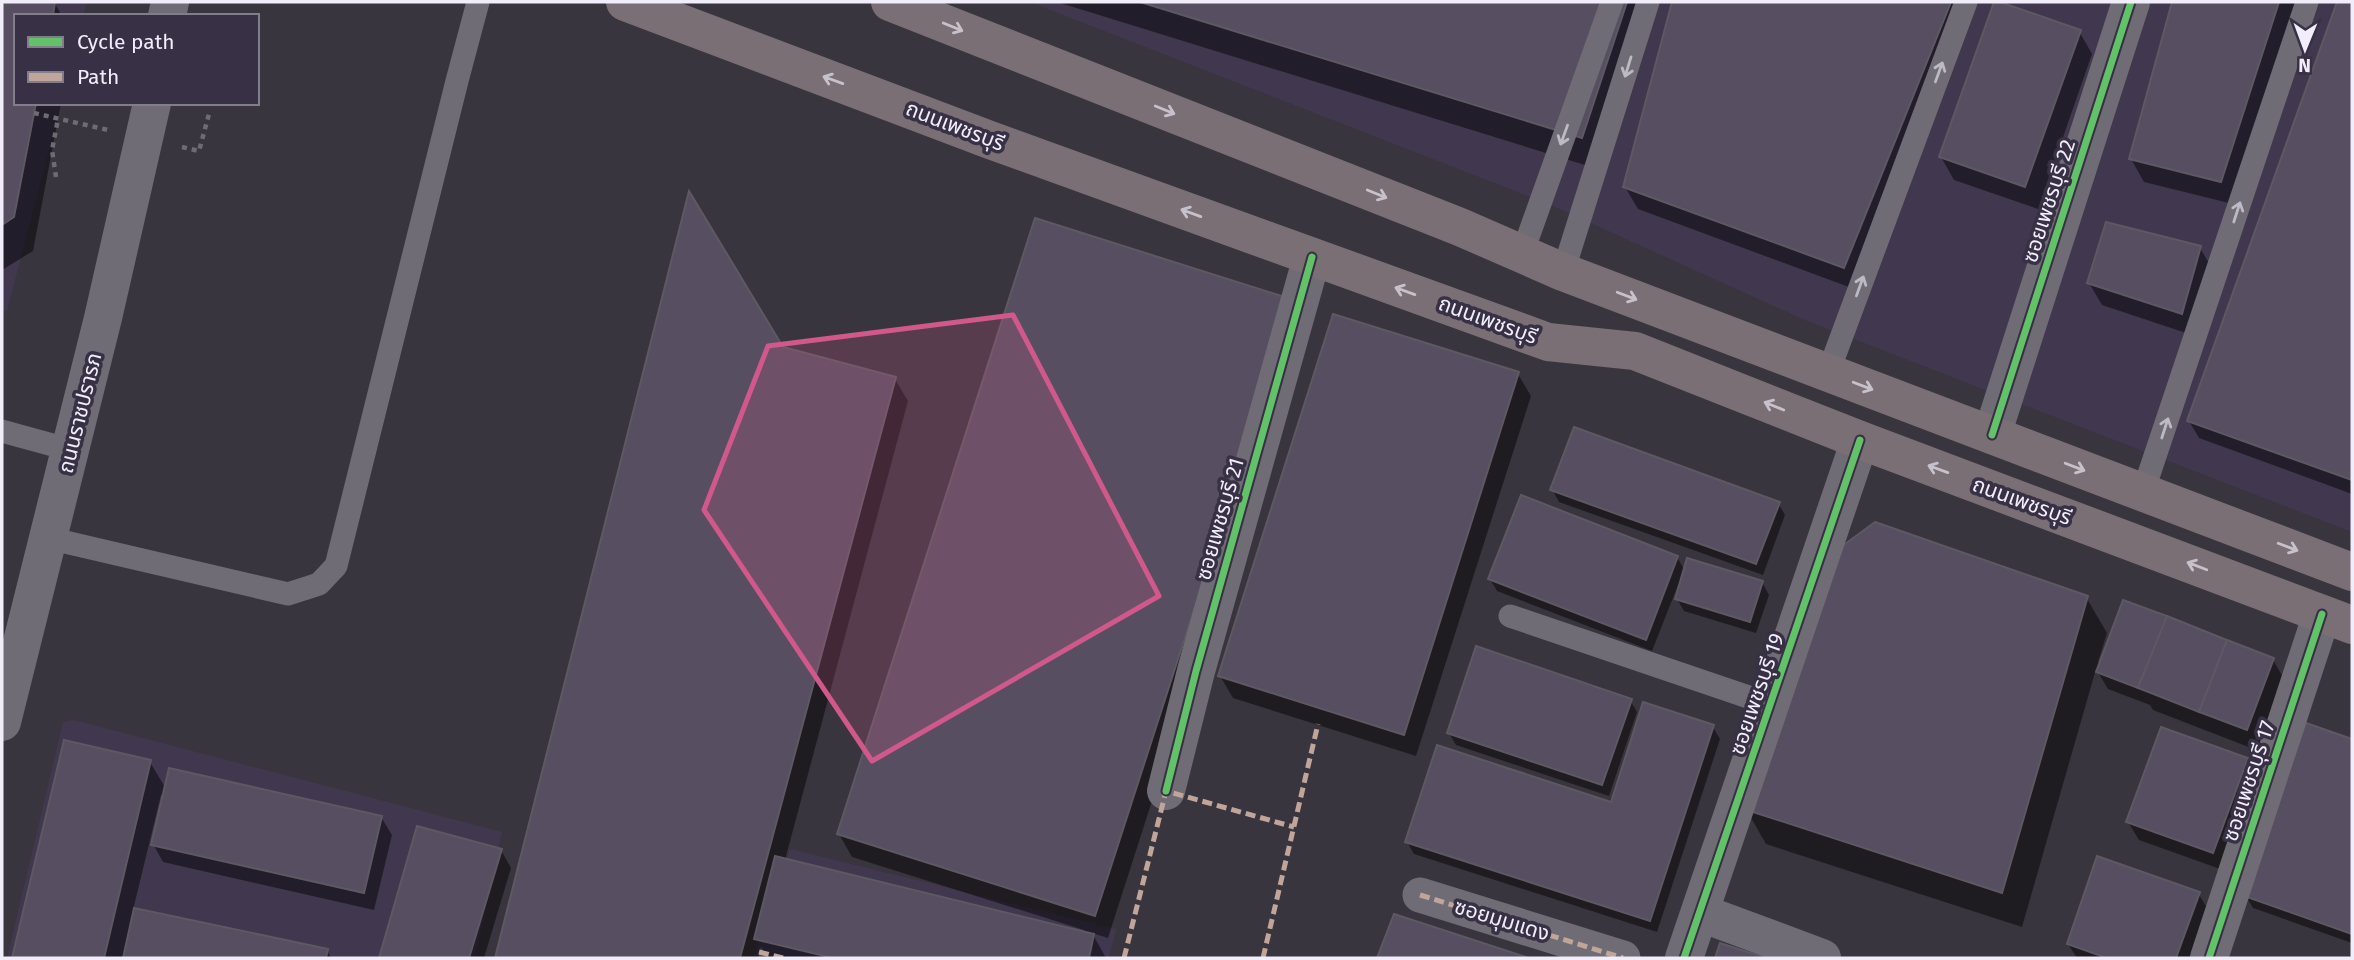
<svg xmlns="http://www.w3.org/2000/svg" width="2354" height="960" viewBox="0 0 2354 960" font-family="'Fira Sans','Noto Sans Thai',sans-serif">
  <style>
    .built { fill: #41384f }
    .shadow { fill: #0007 }
    .building { fill: #574e61; stroke: #5d5962; stroke-width: 2 }
    .lines { fill: none; stroke-linecap: round; stroke-linejoin: round }
    .path { stroke: #6f6b73; stroke-width: 4.5; stroke-dasharray: 5 5; stroke-linecap: butt }
    .service { stroke: #706c75; stroke-width: 23 }
    .pedestrian { stroke: #706c75; stroke-width: 35 }
    .minor { stroke: #706c75; stroke-width: 38 }
    .secondary { stroke: #706c75; stroke-width: 38 }
    .primary { stroke: #7a6f75; stroke-width: 38 }
    .quiet { stroke: #c0a59a; stroke-width: 5; stroke-dasharray: 10 5; stroke-linecap: butt }
    .cycleway-casing { stroke: #383044; stroke-width: 11 }
    .cycleway { stroke: #61c268; stroke-width: 7 }
    .oneway { stroke: #c7c1cb }
    .oneway2 { stroke: #bdb9c5 }
    .marked { fill: #d0588b; fill-opacity: 0.2; stroke: #d0588b; stroke-width: 5; stroke-linejoin: round }
    .labels { text-anchor: middle; dominant-baseline: central; stroke-width: 7; stroke-linejoin: round; paint-order: stroke }
    .street-label { font-size: 21px; fill: #f1edfa; stroke: #383044 }
  </style>
  <rect width="100%" height="100%" fill="#39353f"/>
  <g class="built">
    <polygon points="2,2 87,2 83,16 16,16 16,103 61,103 7,311 2,310"/>
    <polygon points="1030,2 2352,2 2352,532 1805,320 1551,205"/>
    <polygon points="74,720 502,832 475,958 7,958 63,722"/>
    <polygon points="790,849 1116,929 1109,958 753,958"/>
  </g>
  <g class="shadow">
    <polygon points="2,2 54,2 62,16 16,16 16,103 61,103 33,251 2,270"/>
    <polygon points="1057,2 1657,2 1601,170"/>
    <polygon points="1674,2 1972,2 1857,290 1638,209 1625,187"/>
    <polygon points="1995,2 2079,31 2092,54 2038,209 1954,180 1941,157"/>
    <polygon points="2174,2 2298,2 2233,204 2144,182 2131,159"/>
    <polygon points="2339,2 2352,2 2352,494 2199,438 2189,421"/>
    <polygon points="689,196 782,348 895,379 908,401 785,860 1083,933 1084,930 852,857 839,834 1305,324 1108,938 1092,933 1106,958 768,958 761,947 758,958 497,958"/>
    <polygon points="2200,248 2213,270 2195,336 2102,305 2089,283"/>
    <polygon points="1518,374 1531,396 1416,756 1233,698 1220,676"/>
    <polygon points="1552,489 1778,503 1785,515 1763,575 1559,502"/>
    <polygon points="1677,557 1685,571 1762,582 1769,595 1756,633 1684,611 1677,599 1681,586 1678,585 1652,651 1497,591 1490,579"/>
    <polygon points="2086,597 2107,633 2098,662 2101,663 2273,660 2286,682 2259,751 2153,710 2150,705 2108,689 2096,669 2022,927 1766,844 1746,809"/>
    <polygon points="1630,700 1637,712 1609,796 1456,745 1449,733"/>
    <polygon points="2307,725 2352,741 2352,943 2253,908 2246,896"/>
    <polygon points="1713,727 1720,739 1657,932 1414,854 1407,842 1612,804"/>
    <polygon points="65,742 150,762 166,789 381,817 392,835 374,910 163,862 153,844 164,795 161,795 133,910 327,950 331,958 13,958"/>
    <polygon points="2247,760 2257,777 2223,870 2139,840 2128,822"/>
    <polygon points="418,828 501,850 511,868 484,958 381,958"/>
    <polygon points="2198,893 2209,911 2192,958 2077,958 2068,944"/>
    <polygon points="1395,916 1524,958 1379,958"/>
  </g>
  <g class="building">
    <polygon points="2,2 55,2 53,16 16,16 16,103 36,103 14,217 2,225"/>
    <polygon points="1140,2 1627,2 1582,138"/>
    <polygon points="1672,2 1951,2 1844,268 1623,187"/>
    <polygon points="1994,2 2000,2 2081,30 2025,187 1939,157"/>
    <polygon points="2172,2 2279,2 2221,182 2129,159"/>
    <polygon points="2337,2 2352,2 2352,480 2187,421"/>
    <polygon points="689,191 783,347 896,377 740,958 495,958"/>
    <polygon points="1035,218 1294,300 1095,916 837,834"/>
    <polygon points="2106,222 2201,246 2182,314 2087,283"/>
    <polygon points="1333,314 1519,372 1404,735 1218,676"/>
    <polygon points="1574,427 1780,502 1756,564 1550,490"/>
    <polygon points="1521,495 1678,556 1646,640 1488,579"/>
    <polygon points="1875,522 2088,596 2002,893 1744,809 1834,552"/>
    <polygon points="1687,558 1763,581 1750,622 1675,599"/>
    <polygon points="2123,600 2167,616 2138,688 2096,672"/>
    <polygon points="2167,616 2227,640 2199,712 2138,688"/>
    <polygon points="2227,640 2274,658 2247,730 2199,712"/>
    <polygon points="1476,646 1632,699 1602,785 1447,733"/>
    <polygon points="1643,702 1714,725 1650,921 1405,842 1437,745 1611,802"/>
    <polygon points="2306,723 2352,739 2352,934 2244,896"/>
    <polygon points="2161,727 2248,758 2213,853 2126,822"/>
    <polygon points="64,740 151,760 104,958 12,958"/>
    <polygon points="169,768 382,816 364,893 151,845"/>
    <polygon points="417,826 502,849 469,958 379,958"/>
    <polygon points="775,856 1094,934 1089,958 833,958 754,939"/>
    <polygon points="2097,856 2200,892 2176,958 2107,958 2067,944"/>
    <polygon points="134,908 328,949 326,958 123,958"/>
    <polygon points="1394,914 1529,958 1377,958"/>
    <polygon points="1720,943 1766,958 1715,958"/>
  </g>
  <g class="lines">
    <g class="path">
      <polyline points="34,113 108,130"/>
      <polyline points="182,147 199,151 209,114 205,113"/>
      <polyline points="56,177 52,150 58,119"/>
    </g>
    <g class="service">
      <polyline points="1522,254 1612,2"/>
      <polyline points="1563,272 1648,2"/>
      <polyline points="1828,373 1966,2"/>
      <polyline points="2,431 71,450"/>
      <polyline points="2143,492 2307,2"/>
      <polyline points="48,538 288,594 319,584 336,566 457,81 478,2"/>
      <polyline points="1510,616 1772,705"/>
    </g>
    <polyline class="pedestrian" points="1420,895 1623,958"/>
    <g class="minor">
      <polyline points="1992,435 2131,2"/>
      <polyline points="1166,791 1196,671 1312,257"/>
      <polyline points="1701,913 1822,958"/>
      <polyline points="1684,958 1860,440"/>
      <polyline points="2209,958 2322,614"/>
    </g>
    <g class="secondary">
      <polyline points="167,16 170,2"/>
      <polyline points="2,722 103,318 152,103"/>
    </g>
    <g class="primary">
      <polyline points="625,2 990,140 1548,342 1635,351 1860,440 2352,625"/>
      <polyline points="890,2 1460,227 1563,272 2352,572"/>
    </g>
    <g class="quiet">
      <polyline points="1420,895 1623,958"/>
      <polyline points="759,952 783,958"/>
      <polyline points="1124,958 1166,791 1294,827"/>
      <polyline points="1263,958 1318,724"/>
    </g>
    <g class="cycleway-casing">
      <g id="cycleway">
        <polyline points="1992,435 2131,2"/>
        <polyline points="1166,791 1196,671 1312,257"/>
        <polyline points="1684,958 1860,440"/>
        <polyline points="2209,958 2322,614"/>
      </g>
    </g>
    <use href="#cycleway" class="cycleway"/>
  </g>
  <defs><path id="oneway-shaft" d="M-6 0H5M1.5-3L5.5 0L1.5 3" fill="none" stroke-width="1.6" stroke-linecap="round" stroke-linejoin="round" transform="scale(1.75)"/></defs>
  <g class="oneway">
    <use href="#oneway-shaft" transform="translate(953 27) rotate(22)"/>
    <use href="#oneway-shaft" transform="translate(833 80) rotate(-160)"/>
    <use href="#oneway-shaft" transform="translate(1165 110) rotate(22)"/>
    <use href="#oneway-shaft" transform="translate(1377 194) rotate(22)"/>
    <use href="#oneway-shaft" transform="translate(1191 213) rotate(-160)"/>
    <use href="#oneway-shaft" transform="translate(1405 291) rotate(-160)"/>
    <use href="#oneway-shaft" transform="translate(1627 296) rotate(21)"/>
    <use href="#oneway-shaft" transform="translate(1863 386) rotate(21)"/>
    <use href="#oneway-shaft" transform="translate(1774 406) rotate(-158)"/>
    <use href="#oneway-shaft" transform="translate(2075 467) rotate(21)"/>
    <use href="#oneway-shaft" transform="translate(1938 469) rotate(-160)"/>
    <use href="#oneway-shaft" transform="translate(2288 547) rotate(21)"/>
    <use href="#oneway-shaft" transform="translate(2197 566) rotate(-159)"/>
  </g>
  <g class="oneway2">
    <use href="#oneway-shaft" transform="translate(1628 67) rotate(107)"/>
    <use href="#oneway-shaft" transform="translate(1939 72) rotate(-70)"/>
    <use href="#oneway-shaft" transform="translate(1564 135) rotate(110)"/>
    <use href="#oneway-shaft" transform="translate(2237 212) rotate(-72)"/>
    <use href="#oneway-shaft" transform="translate(1860 286) rotate(-70)"/>
    <use href="#oneway-shaft" transform="translate(2165 428) rotate(-72)"/>
  </g>
  <path class="marked" d="M1013,315L1159,596L872,761L704,510L768,346Z"/>
  <g class="labels">
    <g class="street-label">
      <text transform="translate(955 126) rotate(21)">ถนนเพชรบุรี</text>
      <text transform="translate(2049 201) rotate(-72)">ซอยเพชรบุรี 22</text>
      <text transform="translate(1488 320) rotate(20)">ถนนเพชรบุรี</text>
      <text transform="translate(80 413) rotate(-76)">ถนนราชปรารภ</text>
      <text transform="translate(2022 501) rotate(20)">ถนนเพชรบุรี</text>
      <text transform="translate(1220 519) rotate(-74)">ซอยเพชรบุรี 21</text>
      <text transform="translate(1757 694) rotate(-71)">ซอยเพชรบุรี 19</text>
      <text transform="translate(2249 781) rotate(-72)">ซอยเพชรบุรี 17</text>
      <text transform="translate(1502 920) rotate(17)">ซอยมุมแดง</text>
    </g>
  </g>
  <rect width="2354" height="960" fill="none" stroke="#f1edfa" stroke-width="7"/>
  <rect x="14" y="14" width="245" height="91" fill="#383044" stroke="#827c8d" stroke-width="2"/>
  <rect x="28" y="37" width="35" height="10" fill="#61c268" stroke="#827c8d" stroke-width="2"/>
  <text x="77" y="49" font-size="21" fill="#f1edfa">Cycle path</text>
  <rect x="28" y="72" width="35" height="10" fill="#c0a59a" stroke="#827c8d" stroke-width="2"/>
  <text x="77" y="84" font-size="21" fill="#f1edfa">Path</text>
  <g transform="translate(2305 49) rotate(181)" stroke="#383044" stroke-width="5" paint-order="stroke">
  <path d="M0-5L12 26L0 18L-12 26Z" fill="#f1edfa"/>
  <text y="-10" font-size="19" font-weight="bold" text-anchor="middle" fill="#f1edfa">N</text>
  </g>
</svg>
